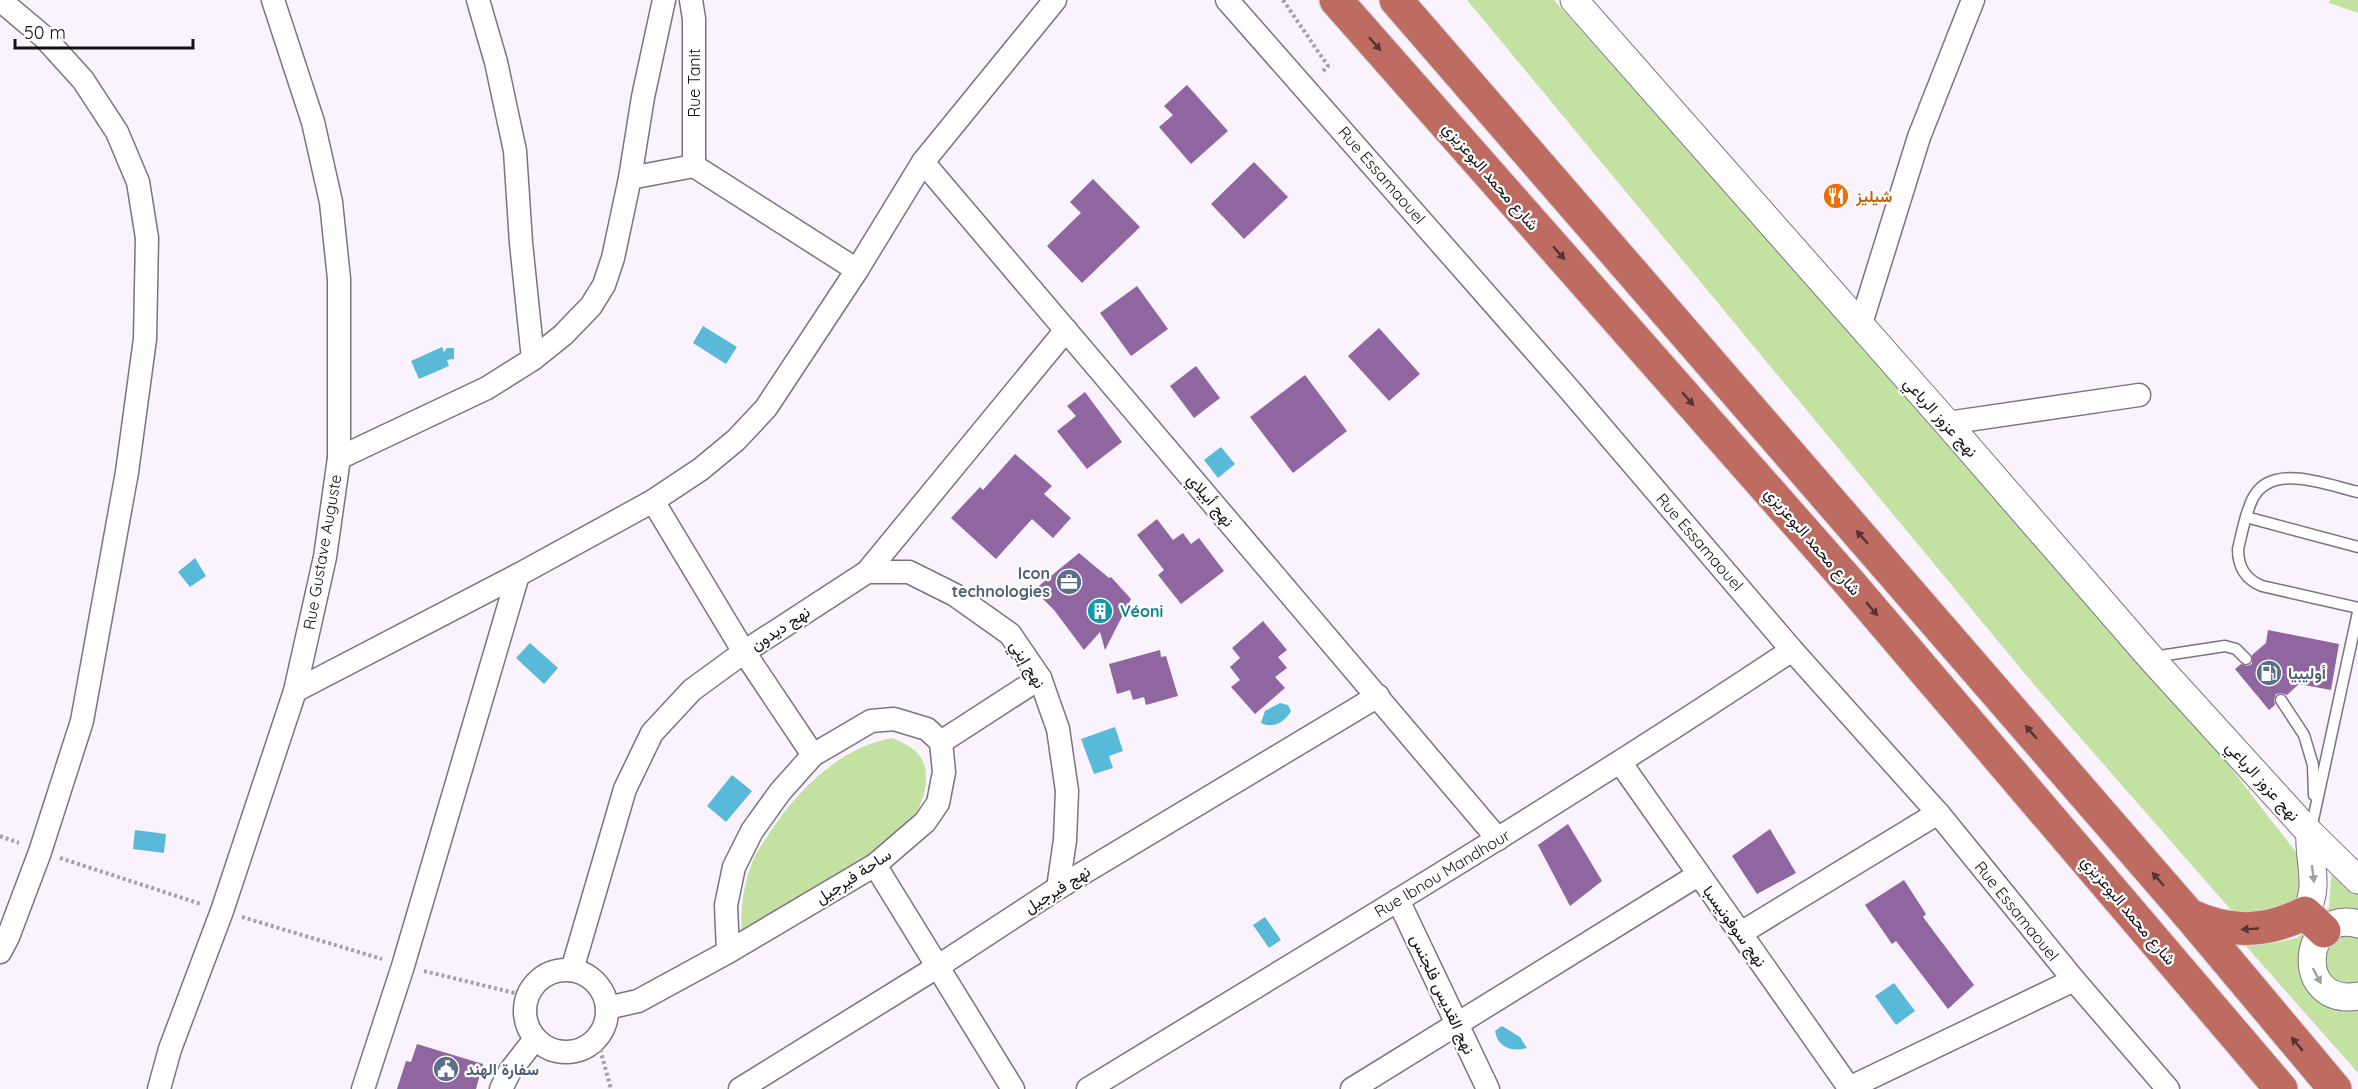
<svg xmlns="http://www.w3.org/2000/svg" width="2358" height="1089" viewBox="0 0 2358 1089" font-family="Quicksand,Vazirmatn,sans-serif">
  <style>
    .green { fill: #c3e2a1 }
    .water { fill: #58bad8 }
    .building { fill: #9066a1 }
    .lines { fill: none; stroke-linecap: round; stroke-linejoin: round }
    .service-casing { stroke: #7d7282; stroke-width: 13 }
    .minor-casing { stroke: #7d7282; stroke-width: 25 }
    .tertiary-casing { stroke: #7d7282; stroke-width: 29 }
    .motorway-casing { stroke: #d5d4d5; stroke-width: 35 }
    .path { stroke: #a69fa8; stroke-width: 4; stroke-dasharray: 3 3; stroke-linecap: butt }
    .service { stroke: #fff; stroke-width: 10 }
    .minor { stroke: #fff; stroke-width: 22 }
    .tertiary { stroke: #fff; stroke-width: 27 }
    .motorway { stroke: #be6c61; stroke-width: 33 }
    .oneway { fill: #573433 }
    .oneway2 { fill: #a19fa1 }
    .labels { text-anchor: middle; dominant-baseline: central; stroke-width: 4.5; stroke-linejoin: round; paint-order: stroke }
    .street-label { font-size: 16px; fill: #130f15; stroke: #fff }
    .food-label { font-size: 16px; font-weight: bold; fill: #c56008; stroke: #fff; text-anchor: start }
    .service-label { font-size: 16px; font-weight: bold; fill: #4e5e75; stroke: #fff; text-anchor: start }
    .culture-label { font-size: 16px; font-weight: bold; fill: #0d838f; stroke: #fff; text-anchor: start }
  </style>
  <rect width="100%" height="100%" fill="#faf2fd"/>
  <g class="green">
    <polygon points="1467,0 1554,0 2156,671 2302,860 2307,879 2297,906 2260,922 2231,910 2036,687"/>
    <polygon points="2330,0 2358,0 2358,13 2329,3"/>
    <path d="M892,738C912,746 927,755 926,779C926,798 915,819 902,832C880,855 852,869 826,884C798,900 770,916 742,932C740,907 744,884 753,860C757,850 765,841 770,832C799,789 839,748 892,738Z"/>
    <polygon points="2332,867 2358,893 2358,1073 2238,937 2274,943 2297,938 2329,907"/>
  </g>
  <g class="water">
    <polygon points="703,326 737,347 726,364 693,343"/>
    <polygon points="442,347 444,352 447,348 454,348 454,359 447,360 449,366 419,379 411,361"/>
    <polygon points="1221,447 1235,464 1218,478 1204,460"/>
    <polygon points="195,558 206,576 190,587 178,572"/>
    <polygon points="530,643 558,668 544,684 516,658"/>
    <path d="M1280,703L1288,705L1291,711C1285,722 1273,729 1261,723L1265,711Z"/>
    <polygon points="1115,727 1123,751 1109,756 1113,768 1094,774 1081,739"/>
    <polygon points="732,775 752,791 726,822 707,806"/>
    <polygon points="135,830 166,834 164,853 133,849"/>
    <polygon points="1265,917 1281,940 1269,948 1253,925"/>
    <polygon points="1894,983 1915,1011 1896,1025 1875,996"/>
    <path d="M1502,1026L1520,1037L1527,1048C1512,1052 1498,1048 1495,1031Z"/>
  </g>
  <g class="building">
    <polygon points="1187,85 1228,131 1191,164 1159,127 1173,115 1164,106"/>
    <polygon points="1254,162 1288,197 1244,239 1211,204"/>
    <polygon points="1093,179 1140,227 1082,283 1047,246 1081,213 1070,202"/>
    <polygon points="1137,286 1168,329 1131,356 1100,313"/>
    <polygon points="1379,328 1420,374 1389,401 1348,356"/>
    <polygon points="1196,366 1220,398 1194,418 1170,386"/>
    <polygon points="1305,375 1347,431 1293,473 1250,417"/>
    <polygon points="1085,392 1122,442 1087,469 1057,431 1076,416 1067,406"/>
    <polygon points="1015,454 1052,486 1044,494 1071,518 1053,538 1032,519 996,559 951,518 980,487 983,490"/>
    <polygon points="1157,519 1173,540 1183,533 1191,544 1199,538 1224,571 1181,604 1158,575 1164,570 1137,535"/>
    <polygon points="1079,553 1109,578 1111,577 1131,599 1105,650 1100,632 1084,650 1054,610 1034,590"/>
    <polygon points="1263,621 1287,650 1278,657 1287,668 1275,677 1285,688 1255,714 1231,687 1240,680 1230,667 1240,658 1232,648"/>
    <polygon points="2268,630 2339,644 2331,690 2299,684 2287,695 2281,693 2276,694 2274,700 2275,705 2269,710 2235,669 2241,664 2247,666 2252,664 2252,655 2266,643"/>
    <polygon points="1160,650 1161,657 1166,656 1178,696 1146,705 1144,697 1133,700 1130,690 1117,694 1109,664"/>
    <polygon points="1568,824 1602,881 1570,906 1538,845"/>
    <polygon points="1770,829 1796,873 1757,894 1732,856"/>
    <polygon points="1904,880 1926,914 1923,917 1974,985 1948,1009 1896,941 1892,944 1865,905"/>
    <polygon points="417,1044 483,1064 476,1089 397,1089 406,1061 411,1062"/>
  </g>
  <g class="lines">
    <g class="service-casing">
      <g id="service">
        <path d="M2358,492C2327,485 2270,461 2252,500C2245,515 2242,533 2238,549C2238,567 2245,579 2262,586L2358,608"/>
        <polyline points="2246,517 2358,547"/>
        <polyline points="2153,657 2225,646 2236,649 2246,659"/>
        <polyline points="2281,700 2304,735 2313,765 2314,795"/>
        <polyline points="2311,829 2358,612"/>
      </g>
    </g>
    <g class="minor-casing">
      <g id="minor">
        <polyline points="691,0 694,19 694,166"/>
        <polyline points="1227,0 1568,388 1792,650 1938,813 2074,980 2168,1089"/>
        <polyline points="923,162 1498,839"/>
        <polyline points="630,178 694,166 857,270"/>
        <polyline points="1860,327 1919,137 1973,0"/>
        <polyline points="533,359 563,335 591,306 604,285 613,258 630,178 643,97 664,0"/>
        <polyline points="1947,423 2139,395"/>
        <polyline points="339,458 487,388 533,359 521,243 515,151 496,62 478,0"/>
        <polyline points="653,501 744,652 813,755"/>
        <polyline points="867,572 909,572 955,595 1010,634 1040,678 1058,729 1067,791 1065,840 1058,888"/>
        <polyline points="295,691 518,575 653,501 701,469 736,440 766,408 857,270 923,162 1055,0"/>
        <polyline points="941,742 1040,678"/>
        <polyline points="1620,762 1850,1089"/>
        <polyline points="875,865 1013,1089"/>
        <polyline points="1398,900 1488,1089"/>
        <polyline points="1741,933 1938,813"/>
        <polyline points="0,952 8,937 40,852 82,721 127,472 145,339 147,238 138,182 117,132 83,80 44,37 0,0"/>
        <circle cx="566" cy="1011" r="41"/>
        <polyline points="572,970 625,789 652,733 692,690 744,652 867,572 1066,330"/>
        <polyline points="607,1008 638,1001 728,952 875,865 925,822 938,803 944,772 941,742 927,729 894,719 871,721 813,755 780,792 752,831 734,867 726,905 728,952"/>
        <polyline points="1849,1088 2074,980"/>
        <polyline points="159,1089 170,1049 222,911 295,691 325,557 339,458 339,279 331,202 313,122 273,0"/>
        <polyline points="363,1089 403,966 518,575"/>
        <polyline points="501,1089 510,1071 535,1039"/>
        <polyline points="740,1089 937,967 1058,888 1378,696"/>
        <path d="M1088,1089C1324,945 1562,803 1792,650"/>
        <polyline points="1352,1089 1698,875"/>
      </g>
    </g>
    <g class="tertiary-casing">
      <g id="tertiary">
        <polyline points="1574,0 1947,423 2150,657 2310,833 2358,880"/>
        <path d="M2305,913C2321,886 2308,862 2310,833"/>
        <path d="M2358,924C2301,908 2293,1007 2358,996"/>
      </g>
    </g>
    <g class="motorway-casing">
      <g id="motorway">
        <polyline points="1336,0 1848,581 2281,1089"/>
        <polyline points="1396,0 2189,915 2335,1089"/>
        <path d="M2189,915C2229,934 2266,933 2305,913L2324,931"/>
      </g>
    </g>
    <g class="path">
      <polyline points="1283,0 1328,66 1321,73"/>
      <polyline points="0,836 19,843"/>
      <polyline points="60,858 201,904"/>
      <polyline points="242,917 382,959"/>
      <polyline points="424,971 527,996"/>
      <polyline points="597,1038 611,1089"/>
    </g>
    <use href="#service" class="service"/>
    <use href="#minor" class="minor"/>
    <use href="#tertiary" class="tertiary"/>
    <use href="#motorway" class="motorway"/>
  </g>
  <defs><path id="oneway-solid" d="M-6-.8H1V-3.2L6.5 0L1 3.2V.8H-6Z" transform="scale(1.5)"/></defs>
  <g class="oneway">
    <use href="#oneway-solid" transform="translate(1375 44) rotate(49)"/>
    <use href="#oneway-solid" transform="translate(1559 253) rotate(49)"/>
    <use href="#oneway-solid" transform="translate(1688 399) rotate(49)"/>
    <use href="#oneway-solid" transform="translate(1862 537) rotate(-131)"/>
    <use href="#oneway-solid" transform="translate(1872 609) rotate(50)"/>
    <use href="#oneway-solid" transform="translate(2031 732) rotate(-131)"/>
    <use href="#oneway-solid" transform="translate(2158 879) rotate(-131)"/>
    <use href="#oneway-solid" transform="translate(2250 929) rotate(177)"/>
    <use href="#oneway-solid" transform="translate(2297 1044) rotate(-130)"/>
  </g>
  <g class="oneway2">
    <use href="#oneway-solid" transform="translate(2313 874) rotate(83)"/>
    <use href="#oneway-solid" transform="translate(2317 976) rotate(62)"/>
  </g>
  <defs>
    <g id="restaurant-disc" transform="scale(1.35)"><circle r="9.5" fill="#e8710a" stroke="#fff"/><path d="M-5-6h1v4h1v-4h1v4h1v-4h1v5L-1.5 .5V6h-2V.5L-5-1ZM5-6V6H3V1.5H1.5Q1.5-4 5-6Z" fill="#fff"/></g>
    <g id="office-disc" transform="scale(1.35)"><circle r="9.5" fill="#5c6f8a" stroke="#fff"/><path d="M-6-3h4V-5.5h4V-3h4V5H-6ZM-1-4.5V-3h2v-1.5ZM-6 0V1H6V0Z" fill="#fff"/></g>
    <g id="building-disc" transform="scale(1.35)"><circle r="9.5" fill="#0f9aa8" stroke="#fff"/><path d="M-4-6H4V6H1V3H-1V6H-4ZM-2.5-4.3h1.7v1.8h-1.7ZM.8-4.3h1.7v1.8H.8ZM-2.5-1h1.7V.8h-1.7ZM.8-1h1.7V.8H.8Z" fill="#fff"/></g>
    <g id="fuel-disc" transform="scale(1.35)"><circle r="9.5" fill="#5c6f8a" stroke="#fff"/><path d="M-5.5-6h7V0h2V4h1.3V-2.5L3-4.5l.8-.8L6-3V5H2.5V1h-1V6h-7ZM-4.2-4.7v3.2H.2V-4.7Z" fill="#fff"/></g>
    <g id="civic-disc" transform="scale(1.35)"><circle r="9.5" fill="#5c6f8a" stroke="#fff"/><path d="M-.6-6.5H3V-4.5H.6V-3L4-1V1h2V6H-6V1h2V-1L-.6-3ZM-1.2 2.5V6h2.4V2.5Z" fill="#fff"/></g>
  </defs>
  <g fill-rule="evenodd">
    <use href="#restaurant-disc" x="1836" y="196"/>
    <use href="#office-disc" x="1069" y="582"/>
    <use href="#building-disc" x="1100" y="611"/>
    <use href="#fuel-disc" x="2269" y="673"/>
    <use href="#civic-disc" x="446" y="1069"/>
  </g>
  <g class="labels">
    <g class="street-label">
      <text transform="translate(694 83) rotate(-90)">Rue Tanit</text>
      <text transform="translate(1382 175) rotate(49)">Rue Essamaouel</text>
      <text transform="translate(1491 176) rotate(49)">شارع محمد البوعزيزي</text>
      <text transform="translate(1941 417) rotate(48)">نهج عزوز الرباعي</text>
      <text transform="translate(1211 500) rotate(50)">نهج أبيلاي</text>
      <text transform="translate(1813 541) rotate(49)">شارع محمد البوعزيزي</text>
      <text transform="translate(1700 542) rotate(49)">Rue Essamaouel</text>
      <text transform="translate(322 552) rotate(-80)">Rue Gustave Auguste</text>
      <text transform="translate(780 628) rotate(-33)">نهج ديدون</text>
      <text transform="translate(1028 664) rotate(59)">نهج إيني</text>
      <text transform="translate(2263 781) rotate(48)">نهج عزوز الرباعي</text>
      <text transform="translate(1442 873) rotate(-31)">Rue Ibnou Mandhour</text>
      <text transform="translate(853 876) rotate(-33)">ساحة فيرجيل</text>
      <text transform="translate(1057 889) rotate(-32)">نهج فيرجيل</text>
      <text transform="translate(2129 910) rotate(50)">شارع محمد البوعزيزي</text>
      <text transform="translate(2017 911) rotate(51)">Rue Essamaouel</text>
      <text transform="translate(1735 926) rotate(54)">نهج سوفونيسبا</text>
      <text transform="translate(1443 994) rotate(65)">نهج القديس فلجنس</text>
    </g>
    <g class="food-label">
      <text x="1856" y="196">شيليز</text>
    </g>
    <g class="service-label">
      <text x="1050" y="573" text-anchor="end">Icon<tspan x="1050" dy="18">technologies</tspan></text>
      <text x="2288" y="673">أوليبيا</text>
      <text x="466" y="1069">سفارة الهند</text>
    </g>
    <g class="culture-label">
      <text x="1120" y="611">Véoni</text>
    </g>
  </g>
  <path d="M15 39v9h178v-9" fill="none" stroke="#130f15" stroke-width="3"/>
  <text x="24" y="39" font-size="18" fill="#130f15" stroke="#ffffff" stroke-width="4.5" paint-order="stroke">50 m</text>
</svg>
